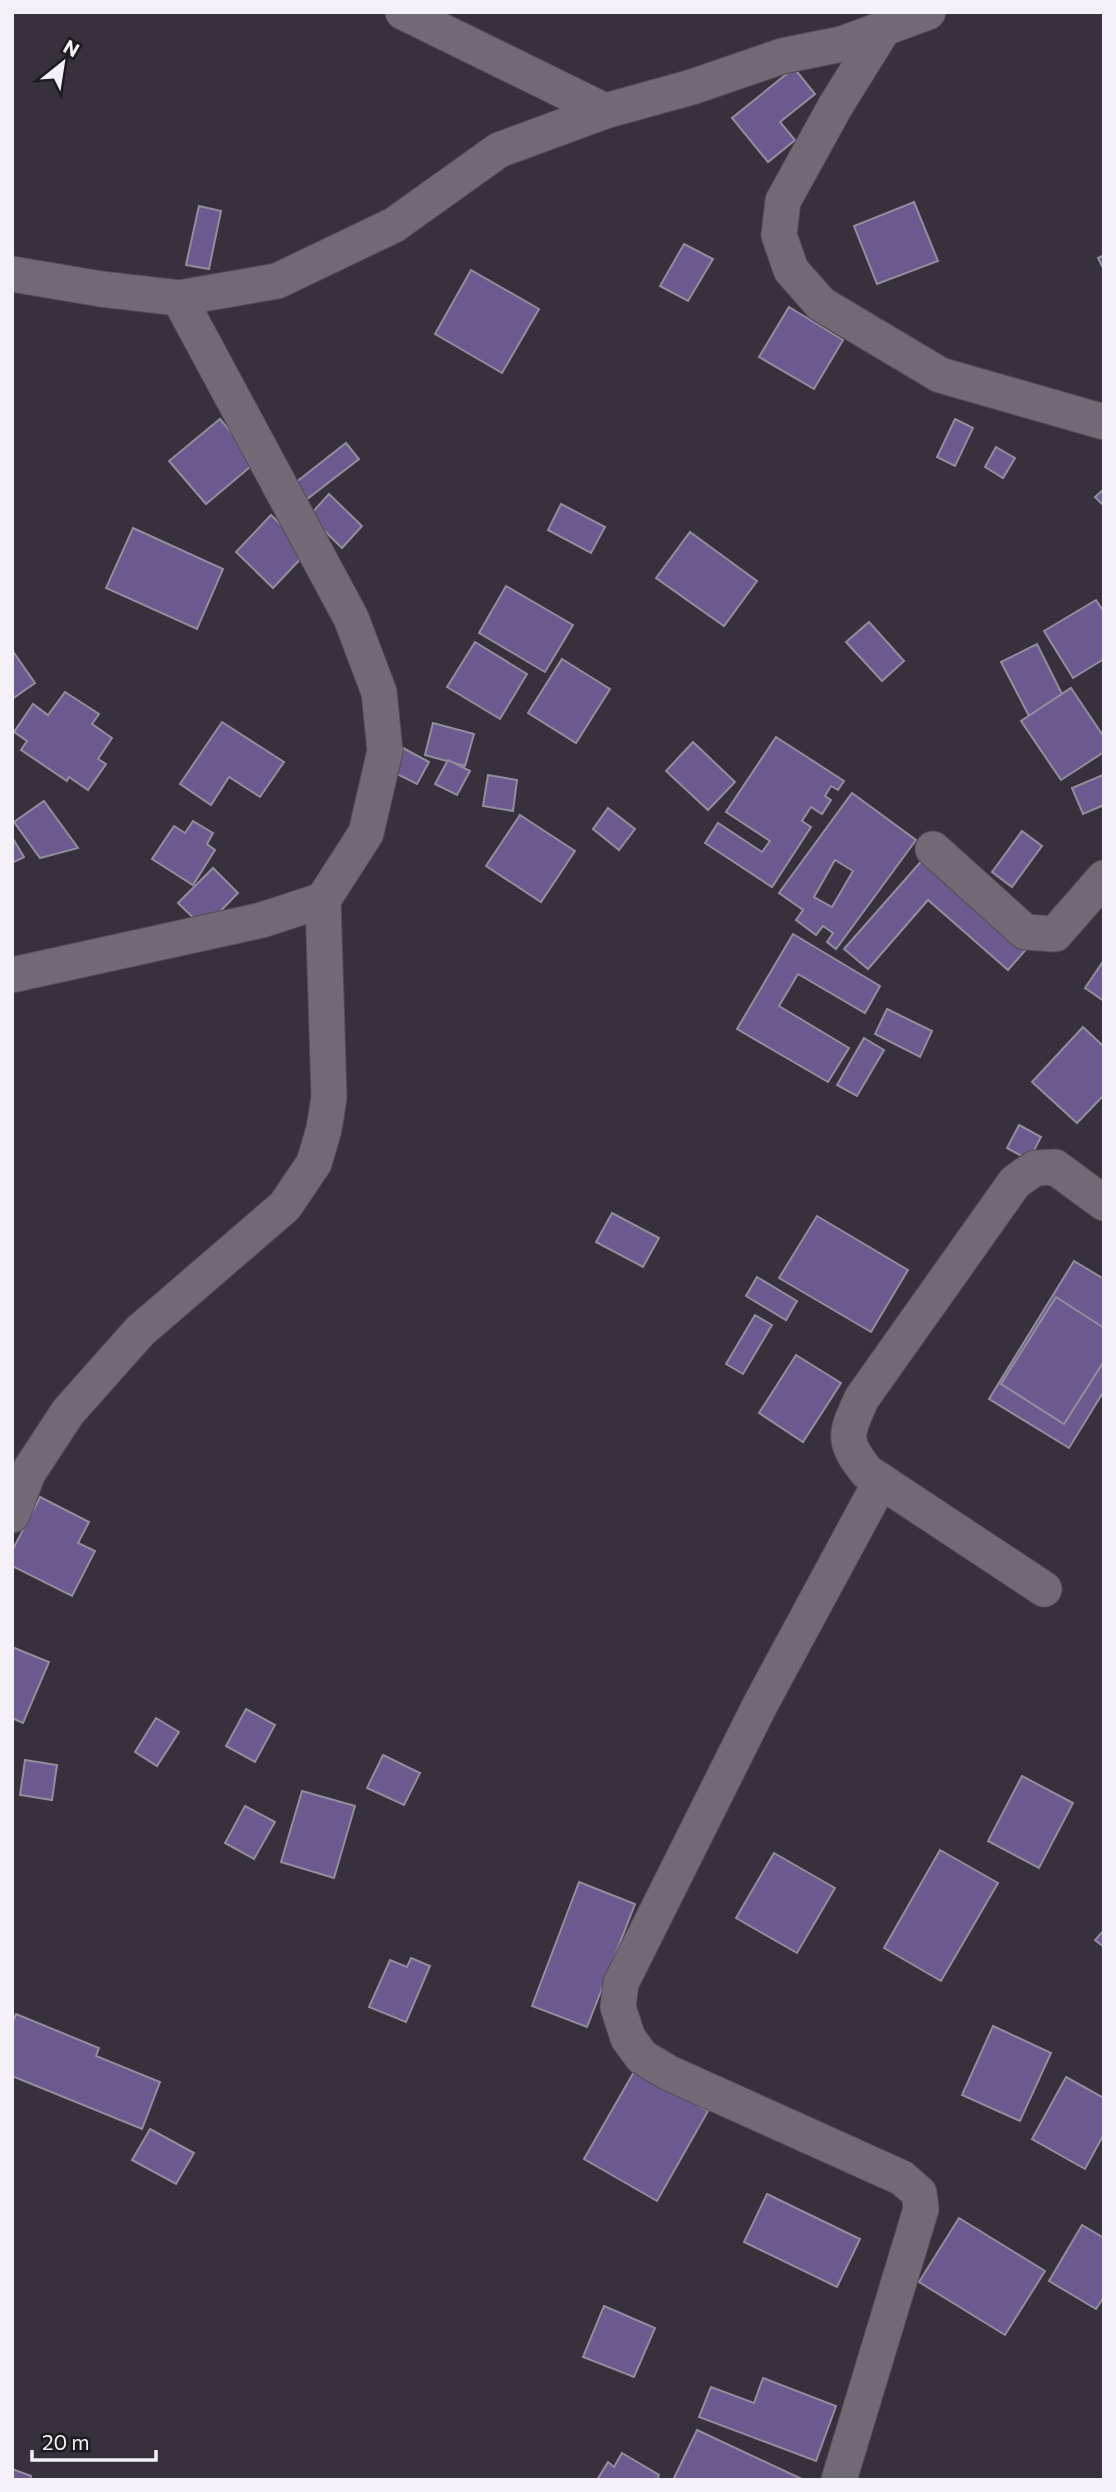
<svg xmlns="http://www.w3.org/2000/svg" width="1116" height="2492" viewBox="0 0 1116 2492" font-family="Commissioner,sans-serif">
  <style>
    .building { fill: #6b598f; stroke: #928d9d; stroke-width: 2; fill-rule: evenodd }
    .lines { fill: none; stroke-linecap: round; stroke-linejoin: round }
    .street-casing { stroke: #534c56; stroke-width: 37 }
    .street { stroke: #726976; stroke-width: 35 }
  </style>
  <rect width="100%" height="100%" fill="#38303c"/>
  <g class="building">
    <polygon points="794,68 815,94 780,122 795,140 768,162 732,118"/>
    <polygon points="914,202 938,261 877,284 854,226"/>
    <polygon points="199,206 221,211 209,269 186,265"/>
    <polygon points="684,244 713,259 688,301 660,286"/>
    <polygon points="1104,255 1104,270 1098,258"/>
    <polygon points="471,270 539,309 502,373 435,334"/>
    <polygon points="789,307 843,340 814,389 759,357"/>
    <polygon points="220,419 256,462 206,504 169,461"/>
    <polygon points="955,419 973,428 955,466 937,457"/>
    <polygon points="346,443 359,459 302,503 290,487"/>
    <polygon points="996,447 1015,458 1003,478 985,467"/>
    <polygon points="1104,489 1104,506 1095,497"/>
    <polygon points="329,494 362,526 342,548 309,516"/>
    <polygon points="561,504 605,527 591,553 548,530"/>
    <polygon points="271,515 308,551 273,588 236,552"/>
    <polygon points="133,528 223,569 197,629 106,588"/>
    <polygon points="690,532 757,581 724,626 656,578"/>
    <polygon points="506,586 573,625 545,672 479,633"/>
    <polygon points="1096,600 1104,612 1104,659 1073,678 1044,631"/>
    <polygon points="869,622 904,661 882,681 846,642"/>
    <polygon points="475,642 527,674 500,719 447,687"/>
    <polygon points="1037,644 1064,698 1029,716 1001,662"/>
    <polygon points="12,650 35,683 12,699"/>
    <polygon points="562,659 610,689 576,743 528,713"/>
    <polygon points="1071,688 1104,737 1104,752 1061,780 1021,721"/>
    <polygon points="65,692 99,714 92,724 112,738 98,759 106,764 88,790 69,777 67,781 21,750 27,741 14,732 33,704 48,715"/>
    <polygon points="222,722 284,762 260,797 229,777 211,805 180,784"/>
    <polygon points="433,723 474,734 465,766 425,755"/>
    <polygon points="776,737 844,781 838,790 831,786 825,796 831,800 822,814 811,807 802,821 811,827 772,887 705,843 718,823 762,852 770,841 726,812"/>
    <polygon points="693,742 735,782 708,810 666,771"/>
    <polygon points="403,748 429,762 417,784 391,771"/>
    <polygon points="448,760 470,771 457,795 435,784"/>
    <polygon points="488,775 517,780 513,811 483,806"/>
    <polygon points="1103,775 1104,805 1083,814 1072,788"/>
    <path d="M852,793L916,840L836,949L827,942L833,933L823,926L816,935L796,920L803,910L779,893ZM835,860L853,871L832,907L814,897Z"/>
    <polygon points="44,801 78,848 40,858 14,822"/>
    <polygon points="608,808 635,829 619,850 593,829"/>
    <polygon points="520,815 575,851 541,902 486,866"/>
    <polygon points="193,821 213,833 207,844 215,850 193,885 152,859 174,826 185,833"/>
    <polygon points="1022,831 1042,846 1012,887 992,872"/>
    <polygon points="12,837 24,857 12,863"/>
    <polygon points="925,857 1029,946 1008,970 928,900 868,969 844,949"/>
    <polygon points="213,868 238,893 204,928 178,903"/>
    <polygon points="793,934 880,986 865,1013 798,974 779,1006 849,1048 828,1082 737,1029"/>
    <polygon points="1104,960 1104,1001 1085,988"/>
    <polygon points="887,1009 932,1031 920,1057 875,1034"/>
    <polygon points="1083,1027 1104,1047 1104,1095 1077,1123 1032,1082"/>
    <polygon points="864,1038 884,1050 857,1096 837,1085"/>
    <polygon points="1019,1125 1041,1137 1029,1160 1007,1148"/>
    <polygon points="612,1213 659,1238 643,1267 596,1242"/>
    <polygon points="817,1216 908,1270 871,1332 779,1278"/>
    <polygon points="1074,1261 1104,1279 1104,1391 1069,1448 989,1399"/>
    <polygon points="757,1277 797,1301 786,1320 746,1296"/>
    <polygon points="1056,1297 1104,1328 1104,1361 1064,1424 1001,1384"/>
    <polygon points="755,1315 772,1325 743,1374 726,1364"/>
    <polygon points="796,1355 841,1383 803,1442 759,1413"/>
    <polygon points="40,1497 89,1522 78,1543 95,1551 72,1596 12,1566 12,1551"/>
    <polygon points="12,1647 49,1662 23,1723 12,1718"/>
    <polygon points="246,1709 275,1725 255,1762 226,1746"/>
    <polygon points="156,1718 179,1732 157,1766 135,1752"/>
    <polygon points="383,1755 420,1773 404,1805 367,1788"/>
    <polygon points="25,1760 57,1765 52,1800 20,1795"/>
    <polygon points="1022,1776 1073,1803 1039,1868 988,1841"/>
    <polygon points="302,1791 355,1806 334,1878 281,1862"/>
    <polygon points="245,1806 275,1822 254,1859 225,1843"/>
    <polygon points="940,1850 998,1883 941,1981 884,1948"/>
    <polygon points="774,1853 835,1888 797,1953 736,1918"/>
    <polygon points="579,1882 635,1904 587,2027 532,2006"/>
    <polygon points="1104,1930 1104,1947 1095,1940"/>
    <polygon points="411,1958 430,1966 406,2022 369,2007 390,1960 407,1967"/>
    <polygon points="16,2014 99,2048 96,2056 160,2082 142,2129 12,2076 12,2024"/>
    <polygon points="993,2026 1051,2053 1020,2121 962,2095"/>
    <polygon points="635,2070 708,2111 657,2201 584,2159"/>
    <polygon points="1066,2077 1104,2098 1104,2134 1085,2169 1032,2139"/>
    <polygon points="150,2129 194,2153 176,2184 132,2160"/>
    <polygon points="767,2194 860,2239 837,2287 744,2242"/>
    <polygon points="959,2218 1045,2271 1005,2335 919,2282"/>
    <polygon points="1082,2225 1104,2238 1104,2297 1096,2309 1049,2281"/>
    <polygon points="604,2306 655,2328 634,2377 583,2357"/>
    <polygon points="763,2378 836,2406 816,2461 699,2417 711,2387 754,2403"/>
    <polygon points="697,2430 804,2480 678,2480 674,2478"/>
    <polygon points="622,2453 659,2475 657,2480 597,2480 608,2462 614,2467"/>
    <polygon points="12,2469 31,2476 30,2480 12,2480"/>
  </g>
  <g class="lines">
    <g class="street-casing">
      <g id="street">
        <polyline points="403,12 605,111"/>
        <polyline points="884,28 836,105 783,201 779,235 791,270 821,304 940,375 1104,422"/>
        <polyline points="12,274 101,289 179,298 277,281 394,225 499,150 605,111 692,87 782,56 842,44 928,12"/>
        <polyline points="933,849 1025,932 1055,934 1104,878"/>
        <polyline points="12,975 262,920 323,900 366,833 385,751 379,692 351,618 179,298"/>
        <polyline points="12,1515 28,1473 68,1412 140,1331 285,1206 314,1163 324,1129 329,1097 323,900"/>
        <path d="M1044,1589L867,1472C841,1440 846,1433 862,1398L1015,1182L1035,1168L1055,1167L1104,1203"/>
        <polyline points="839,2480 921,2209 919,2193 902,2178 669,2073 642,2057 628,2038 618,2007 621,1983 760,1705 881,1481"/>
      </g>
    </g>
    <use href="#street" class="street"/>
  </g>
  <rect width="1116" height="2492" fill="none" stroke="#f6f1f8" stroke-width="28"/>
  <g transform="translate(63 63) rotate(30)" stroke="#1e1a1f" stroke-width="5" paint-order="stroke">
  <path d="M0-5L12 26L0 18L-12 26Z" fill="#f6f1f8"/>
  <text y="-10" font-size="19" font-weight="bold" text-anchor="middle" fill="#f6f1f8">N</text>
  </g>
  <path d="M32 2450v10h124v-10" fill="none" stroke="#f6f1f8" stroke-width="3.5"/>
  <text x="42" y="2450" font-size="21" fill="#f6f1f8" stroke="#1e1a1f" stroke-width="5" paint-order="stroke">20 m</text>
</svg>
